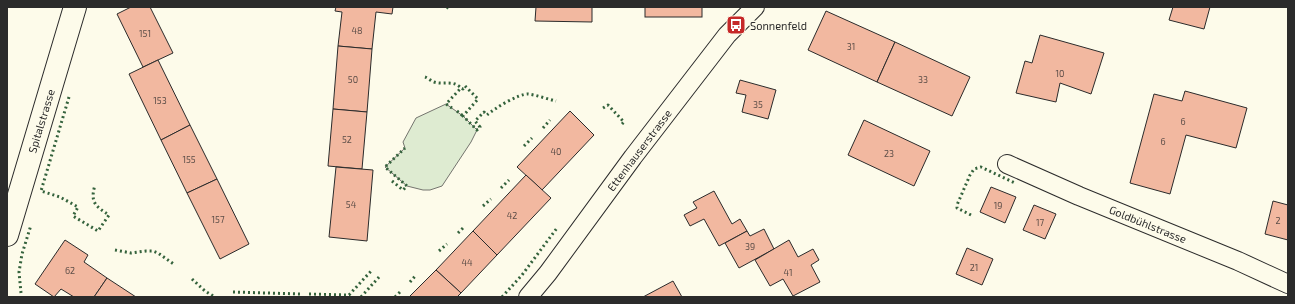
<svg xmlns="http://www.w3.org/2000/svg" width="1295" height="304" viewBox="0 0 1295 304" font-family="'Exo 2',sans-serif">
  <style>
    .green { fill: #deebd1; stroke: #74746e }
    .building { fill: #f2b8a0; stroke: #2b2b2b }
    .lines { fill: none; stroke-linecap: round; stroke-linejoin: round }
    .street-casing { stroke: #2b2b2b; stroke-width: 20 }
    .secondary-casing { stroke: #2b2b2b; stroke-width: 24 }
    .street { stroke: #fdfbea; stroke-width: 18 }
    .secondary { stroke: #fdfbea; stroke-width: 22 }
    .hedge { stroke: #34623c; stroke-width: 3; stroke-dasharray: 2 3; stroke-linecap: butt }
    .labels { text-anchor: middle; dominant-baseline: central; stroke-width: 3; stroke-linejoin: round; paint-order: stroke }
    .number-label { font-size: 9px; fill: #5d4e48 }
    .poi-label { font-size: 11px; fill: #2b2b2b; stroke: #fdfbea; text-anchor: start }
    .street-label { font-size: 11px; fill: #2b2b2b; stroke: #fdfbea }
  </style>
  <rect width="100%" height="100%" fill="#fdfbea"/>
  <polygon class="green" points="446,104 463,116 477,130 471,142 442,186 430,190 423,190 407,186 385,167 405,148 403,142 416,118"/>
  <g class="building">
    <polygon points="131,7 150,7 173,53 143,67 117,14"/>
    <polygon points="336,7 393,7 392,14 376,12 372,49 338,46 342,12 335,11"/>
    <polygon points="536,7 592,7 592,22 535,21"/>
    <rect x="645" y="7" width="57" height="10"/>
    <polygon points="1173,7 1210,7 1204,29 1169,20"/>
    <polygon points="826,11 895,42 877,82 808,50"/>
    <polygon points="1040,35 1104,53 1091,94 1060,83 1056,102 1016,93 1025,61 1032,63"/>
    <polygon points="895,42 970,77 952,116 877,82"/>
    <polygon points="338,46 372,49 367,112 333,109"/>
    <polygon points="158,60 190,125 161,140 129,74"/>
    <polygon points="740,80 776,90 768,119 742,112 746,95 736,93"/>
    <polygon points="1185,91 1247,108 1236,148 1186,135 1170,194 1130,183 1154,94 1182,101"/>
    <polygon points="333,109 367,112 362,169 328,166"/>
    <polygon points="570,111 594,135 542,190 517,167"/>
    <polygon points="864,120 930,151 914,186 848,155"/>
    <polygon points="190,125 217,179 187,193 161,140"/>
    <polygon points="336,167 373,170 367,241 329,237"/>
    <polygon points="526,175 551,198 497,255 473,231"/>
    <polygon points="217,179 249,244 220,259 187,193"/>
    <polygon points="991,187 1016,197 1005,223 980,212"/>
    <polygon points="714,191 732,224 740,219 747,231 719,246 704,219 690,226 684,215 697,208 693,202"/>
    <polygon points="1273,201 1288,205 1288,240 1265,234"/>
    <polygon points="1034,205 1056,214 1045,239 1023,230"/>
    <polygon points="764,229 774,249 739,268 725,243 747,231 750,236"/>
    <polygon points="473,231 497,255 461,293 436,270"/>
    <polygon points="65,240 88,255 84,262 107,278 94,297 74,297 61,289 54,297 35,284"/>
    <polygon points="789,240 798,257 813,249 819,260 811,265 820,282 793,296 783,279 770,286 755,260"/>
    <polygon points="967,248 993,259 982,285 956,274"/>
    <polygon points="436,270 461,293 457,297 409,297"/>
    <polygon points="107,278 136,297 94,297"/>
    <polygon points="673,281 682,297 643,297"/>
  </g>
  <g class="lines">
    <g class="street-casing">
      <g id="street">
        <polyline points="1007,164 1079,196 1238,261 1288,284"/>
        <polyline points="528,297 548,273 633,157 727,35 755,7"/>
      </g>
    </g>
    <g class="secondary-casing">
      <polyline id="secondary" points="7,235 75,7"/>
    </g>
    <use href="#street" class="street"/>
    <use href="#secondary" class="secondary"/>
    <g class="hedge">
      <polyline points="447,7 450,10"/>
      <path d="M425,77C428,78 431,81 434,82C443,85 452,80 460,87"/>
      <path d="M69,97L41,191L60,197L78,207L73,216L98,231L109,215C95,206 90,202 95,185"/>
      <path d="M452,108L446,104L461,88L463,89L465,86L478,99L463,116L477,130L480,127L475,121L484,112L487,115C495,108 518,94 528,94C537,95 547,99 556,101"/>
      <polyline points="603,108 608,105 624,122 621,125"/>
      <polyline points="457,111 463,116"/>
      <polyline points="543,128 550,120"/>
      <polyline points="524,146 532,138"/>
      <polyline points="392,181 403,190 407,186 385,167 405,148"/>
      <polyline points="501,188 509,180"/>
      <polyline points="483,206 491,199"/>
      <polyline points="971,215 957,208 957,205 970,175 974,169 981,167 1015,183"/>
      <polyline points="458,233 465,226"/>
      <polyline points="115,250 131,253 146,251 153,251 158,253 175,265"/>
      <polyline points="439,251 447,244"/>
      <polyline points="192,279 205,291 215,297"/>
      <polyline points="410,282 416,275"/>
      <polyline points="233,292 301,294"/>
      <polyline points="21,293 19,272 22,254 31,225"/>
      <polyline points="309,294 349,295 372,270"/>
      <polyline points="361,297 379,277"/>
      <polyline points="395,297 400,292"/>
      <polyline points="502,297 522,275 557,228"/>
    </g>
  </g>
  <defs>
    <g id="bus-square" transform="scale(1)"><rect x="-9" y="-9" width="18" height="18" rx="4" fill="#c62828" stroke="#fdfbea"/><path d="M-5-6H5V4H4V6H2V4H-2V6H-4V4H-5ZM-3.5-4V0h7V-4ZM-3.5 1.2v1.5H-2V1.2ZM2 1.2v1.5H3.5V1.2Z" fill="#fff"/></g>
  </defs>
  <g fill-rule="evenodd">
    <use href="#bus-square" x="736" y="25"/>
  </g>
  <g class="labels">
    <g class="number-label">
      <text x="357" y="30">48</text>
      <text x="145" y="33">151</text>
      <text x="851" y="46">31</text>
      <text x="1060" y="73">10</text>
      <text x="353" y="79">50</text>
      <text x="923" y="79">33</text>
      <text x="160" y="100">153</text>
      <text x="758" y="104">35</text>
      <text x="1183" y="121">6</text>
      <text x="347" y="139">52</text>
      <text x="1163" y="141">6</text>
      <text x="556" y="151">40</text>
      <text x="889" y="153">23</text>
      <text x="189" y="159">155</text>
      <text x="351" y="204">54</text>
      <text x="998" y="205">19</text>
      <text x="512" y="215">42</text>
      <text x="218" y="219">157</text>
      <text x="1278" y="220">2</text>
      <text x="1040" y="222">17</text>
      <text x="750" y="246">39</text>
      <text x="467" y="262">44</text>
      <text x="974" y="267">21</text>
      <text x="70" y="270">62</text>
      <text x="788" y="272">41</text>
    </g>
    <g class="poi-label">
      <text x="750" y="25">Sonnenfeld</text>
    </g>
    <g class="street-label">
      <text transform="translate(41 121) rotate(-73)">Spitalstrasse</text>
      <text transform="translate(639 150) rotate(-53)">Ettenhauserstrasse</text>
      <text transform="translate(1148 224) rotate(22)">Goldbühlstrasse</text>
    </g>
  </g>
  <rect width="1295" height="304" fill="none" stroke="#2b2b2b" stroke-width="16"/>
</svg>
